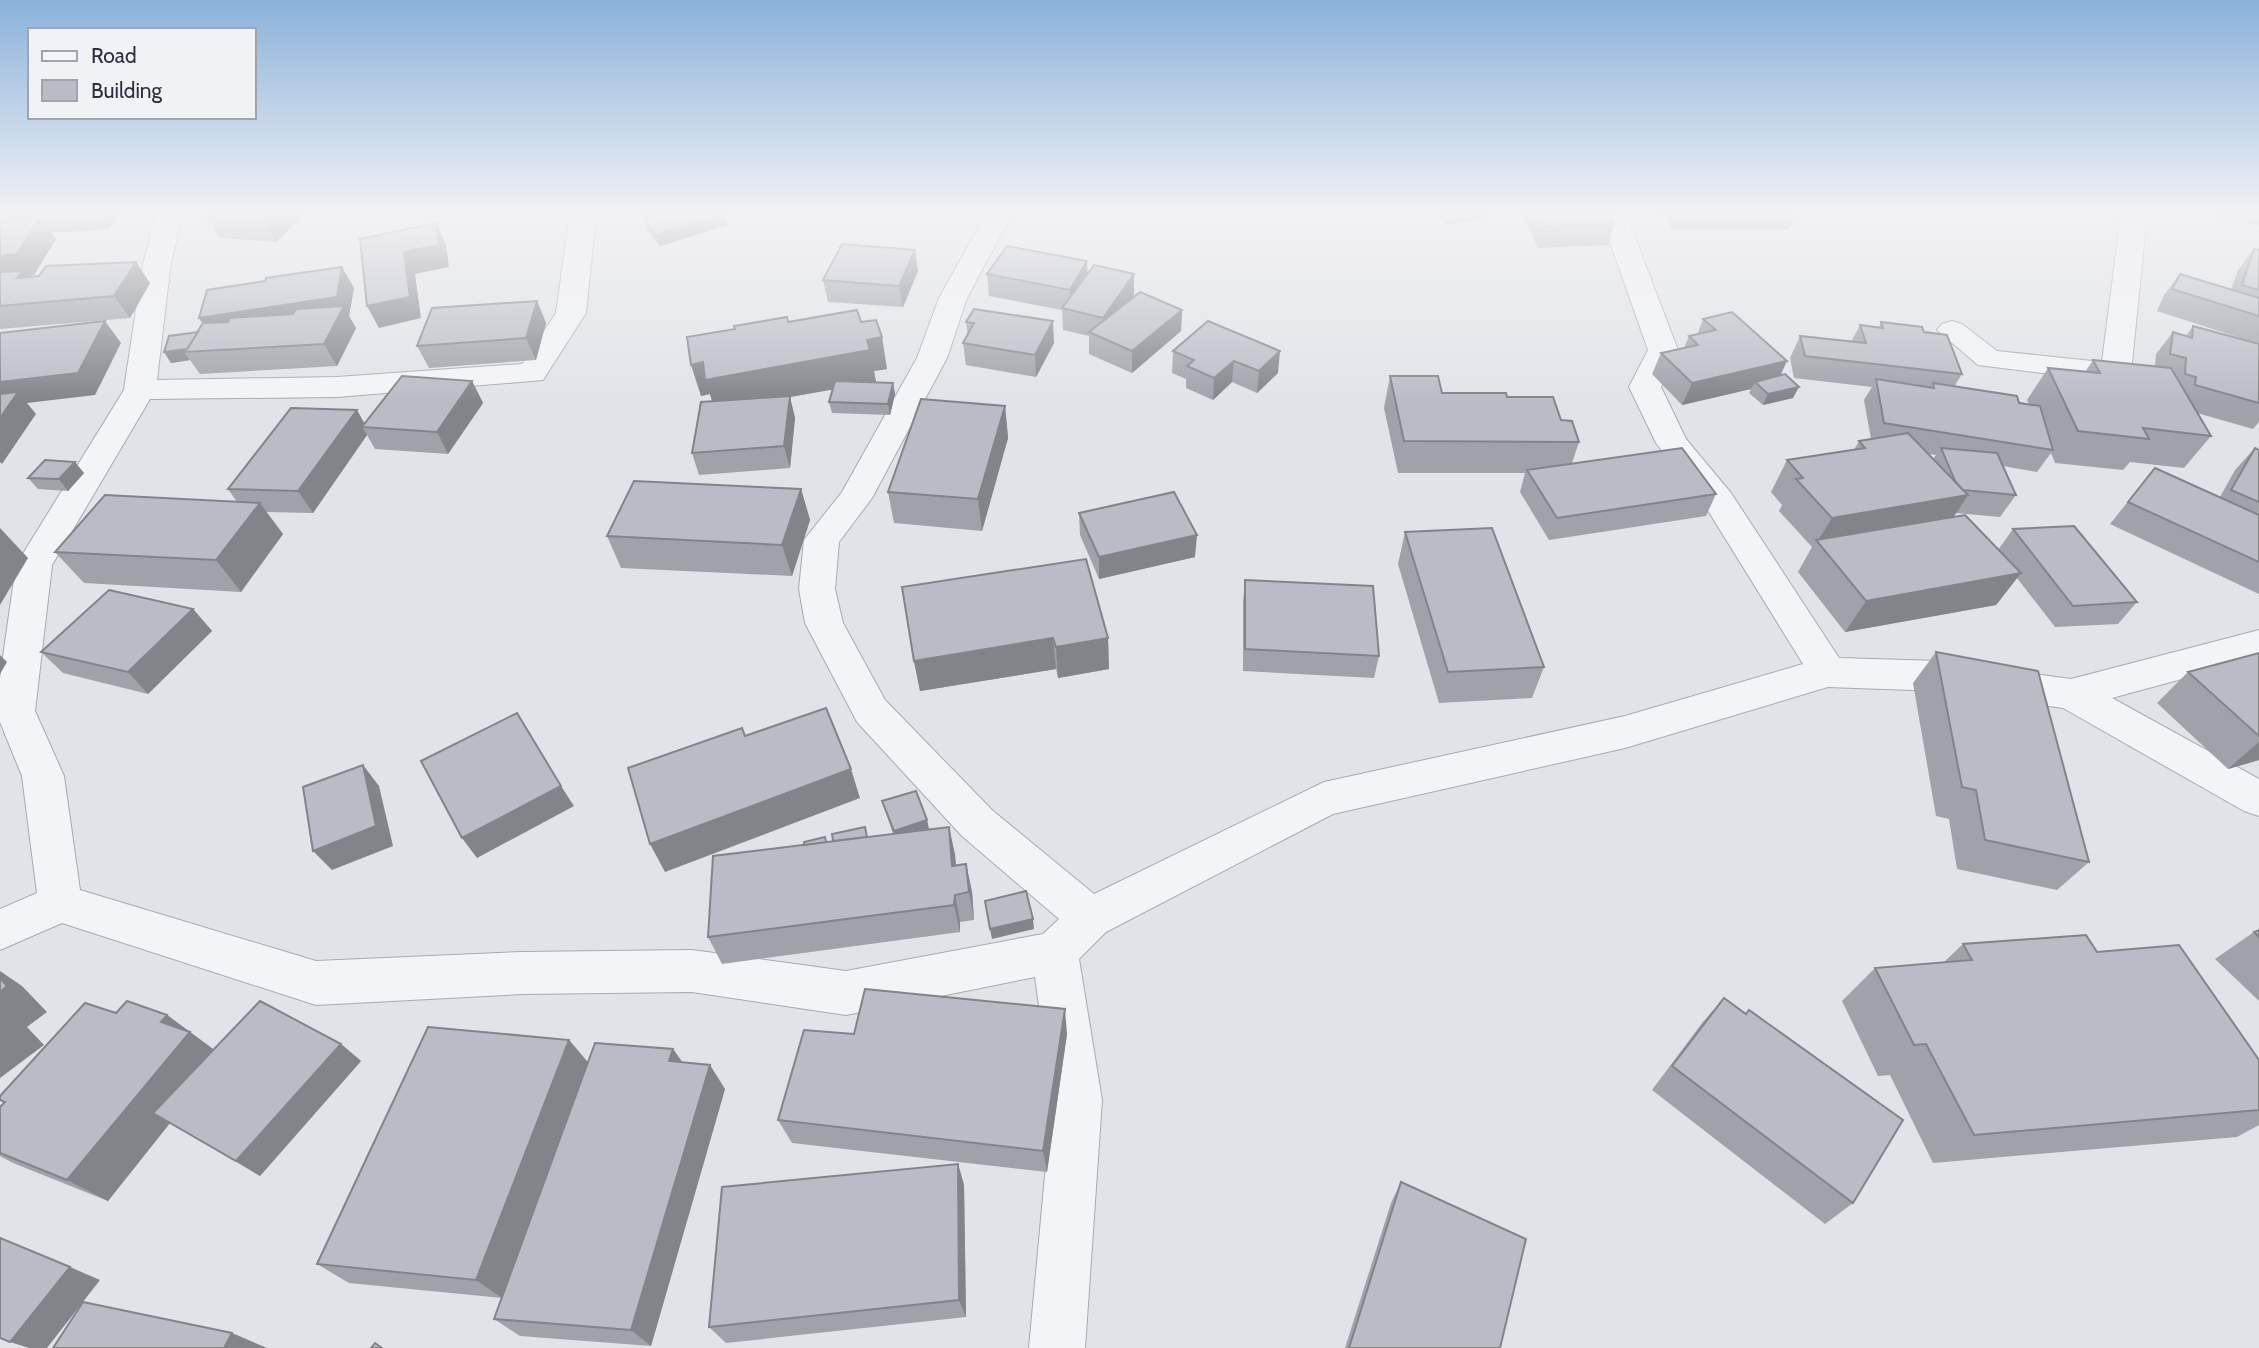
<svg xmlns="http://www.w3.org/2000/svg" width="2259" height="1348" viewBox="0 0 2259 1348" font-family="Cabin,sans-serif">
  <style>
    .lines { fill: none; stroke-linecap: round; stroke-linejoin: round }
    .minor-casing { stroke: #a7aab2; stroke-width: 2 }
    .minor { fill: #f3f4f7; fill-rule: evenodd }
    .wall { fill: #9fa2a9; fill-rule: evenodd }
    .shaded-wall { fill: #82848a }
    .building { fill: #b9bcc5; stroke: #82848a; stroke-width: 2 }
  </style>
  <rect width="100%" height="100%" fill="#e1e3e8"/>
  <g class="lines">
    <g class="minor-casing">
      <g id="minor">
        <polygon points="156,214 182,214 170,269 157,380 337,377 522,364 556,313 570,214 596,214 586,313 543,380 337,397 150,399 52,565 35,711 64,776 80,890 316,961 522,952 692,950 846,971 1043,934 1059,919 962,836 857,722 805,623 799,589 804,540 842,492 917,358 939,298 986,214 1012,214 967,298 947,358 872,498 839,542 835,589 843,623 885,700 992,810 1094,894 1324,782 1625,716 1803,664 1707,509 1656,443 1629,387 1648,350 1600,214 1626,214 1678,350 1661,387 1686,439 1731,493 1839,658 1940,661 2071,679 2259,630 2259,658 2112,698 2259,779 2259,816 2244,811 2063,708 1940,691 1828,687 1625,748 1333,814 1106,932 1079,959 1102,1100 1085,1348 1029,1348 1052,1100 1035,977 846,1015 692,992 522,994 316,1005 62,923 0,950 0,909 37,893 22,776 0,722 0,678 16,565 124,390 142,269"/>
        <polygon points="2121,214 2147,214 2131,373 2127,380 2116,382 1978,365 1937,330 1942,324 1952,321 1962,324 1997,351 2102,362"/>
      </g>
    </g>
    <use href="#minor" class="minor"/>
  </g>
  <g class="wall">
    <polygon points="0,214 118,214 109,229 52,233 56,239 34,275 27,276 150,283 130,318 0,329"/>
    <polygon points="209,214 305,214 276,242 220,238 207,217"/>
    <polygon points="640,214 725,214 728,225 660,246 647,231 644,220"/>
    <polygon points="1438,214 1489,214 1488,218 1446,224"/>
    <polygon points="1522,214 1609,214 1614,224 1608,245 1538,248"/>
    <polygon points="1659,214 1795,214 1788,230 1671,229 1664,216 1659,216"/>
    <polygon points="2215,214 2259,214 2259,225 2217,218"/>
    <polygon points="2254,249 2259,250 2259,344 2157,311 2164,295 2180,274 2231,290 2238,270"/>
    <polygon points="915,250 918,271 903,307 828,302 823,280"/>
    <polygon points="987,274 1134,274 1134,296 1133,298 1182,310 1181,331 1132,373 1089,354 1089,336 1063,330 1062,310 989,296"/>
    <polygon points="354,288 349,316 356,328 337,366 200,374 190,360 171,363 164,352 198,332"/>
    <polygon points="537,301 546,323 536,360 429,368 417,346"/>
    <polygon points="974,309 1054,343 1036,377 966,365 963,343 968,335 966,322"/>
    <polygon points="1703,319 1780,375 1793,398 1763,405 1749,393 1751,389 1682,405 1652,374 1661,353 1684,348 1689,336 1697,335"/>
    <polygon points="1208,321 1278,373 1257,393 1232,382 1213,400 1186,388 1186,379 1172,373 1173,351"/>
    <polygon points="788,322 861,322 887,369 874,371 876,382 873,382 893,383 895,394 890,415 832,413 829,402 833,389 790,397 795,418 790,468 699,475 692,453 712,401 710,394 701,396"/>
    <path d="M1881,322L1924,332L1962,374L1954,387L2029,404L2027,400L2048,368L2085,372L2093,360L2155,366L2156,354L2173,332L2186,336L2193,326L2259,344V422L2253,429L2197,413L2211,436L2184,468L2130,462L2123,470L2055,463L2051,453L2037,472L2003,466L2016,495L2000,517L1956,513L1953,517L1998,550L2013,529L2137,602L2118,624L2055,627L2017,578L1996,605L1845,632L1798,572L1812,547L1779,511L1782,505L1771,492L1787,460L1854,450L1859,441L1871,439L1864,400L1872,387L1794,378L1790,358L1800,336L1851,342L1860,325L1879,327ZM1928,454L1936,455L1933,459Z"/>
    <polygon points="1390,376 1442,393 1507,397 1561,420 1579,442 1572,463 1716,494 1706,516 1549,540 1520,492 1525,473 1398,473 1384,408"/>
    <polygon points="472,381 483,403 448,454 375,449 367,435 313,513 266,512 283,534 241,592 84,583 55,552 237,502 228,489 365,424"/>
    <polygon points="1005,406 1008,438 982,531 894,523 888,492"/>
    <polygon points="2255,448 2259,450 2259,594 2110,524 2155,468 2220,497 2235,470"/>
    <polygon points="84,473 68,491 38,489 28,478"/>
    <polygon points="801,489 810,520 792,576 621,568 607,536"/>
    <polygon points="1079,513 1195,557 1099,579 1080,535"/>
    <polygon points="1405,532 1544,667 1532,698 1439,703 1398,564"/>
    <polygon points="1245,580 1379,656 1374,678 1243,671 1243,601"/>
    <polygon points="902,587 1108,638 1109,669 1058,678 1056,669 920,691 914,661"/>
    <polygon points="193,609 212,631 148,694 63,673 41,652"/>
    <polygon points="1936,652 2089,862 2057,890 1957,869 1949,819 1936,816 1913,683"/>
    <polygon points="2259,653 2259,760 2228,769 2157,703 2188,672"/>
    <polygon points="882,801 927,820 929,829 949,827 955,855 956,865 966,864 972,892 974,920 960,922 960,932 722,964 708,937 804,845 825,837 827,842 893,834"/>
    <polygon points="2259,930 2259,1001 2215,959 2254,932"/>
    <polygon points="1963,944 2097,952 2259,1110 2259,1125 2237,1137 1933,1163 1890,1075 1878,1076 1842,1001 1875,968 1943,963"/>
    <polygon points="1724,998 1745,1014 1749,1010 1853,1203 1825,1224 1652,1090 1702,1023"/>
    <polygon points="116,1013 167,1015 214,1050 341,1044 361,1061 260,1176 170,1123 108,1201 13,1163 0,1156 0,1107 4,1103 0,1100"/>
    <polygon points="854,1034 1067,1034 1047,1172 792,1143 778,1120"/>
    <polygon points="569,1040 588,1062 673,1049 682,1062 725,1089 651,1346 520,1336 494,1319 502,1298 349,1283 317,1264"/>
    <polygon points="958,1164 964,1185 966,1317 726,1343 709,1327"/>
    <polygon points="1401,1182 1500,1348 1345,1348 1391,1203"/>
  </g>
  <g class="shaded-wall">
    <polygon points="99,214 118,214 109,229"/>
    <polygon points="271,214 305,214 276,242 263,221"/>
    <polygon points="644,214 687,214 647,225"/>
    <polygon points="725,214 728,225 660,246 656,235"/>
    <polygon points="1448,214 1489,214 1488,218 1446,224"/>
    <polygon points="40,217 56,239 34,275 27,276 39,292 0,279 0,256"/>
    <polygon points="436,223 446,244 449,267 415,274 421,318 379,328 367,306 404,252"/>
    <polygon points="915,250 918,271 903,307 899,286"/>
    <polygon points="1087,261 1088,283 1071,312 1070,290"/>
    <polygon points="136,262 150,283 130,318 114,296"/>
    <polygon points="342,267 354,288 349,316 356,328 337,366 324,344 213,340 199,318"/>
    <polygon points="1134,274 1134,296 1104,340 1103,318"/>
    <polygon points="537,301 546,323 536,360 526,338"/>
    <polygon points="1182,310 1181,331 1132,373 1132,351"/>
    <polygon points="105,321 121,343 95,395 27,403 36,414 2,464 0,462 0,379"/>
    <polygon points="1053,321 1054,343 1036,377 1035,355"/>
    <polygon points="882,337 887,369 874,371 876,382 790,397 795,418 790,468 784,446 715,411 710,394 701,396 691,365"/>
    <polygon points="195,347 184,352 190,360 171,363 164,352"/>
    <polygon points="1280,351 1278,373 1257,393 1259,371"/>
    <polygon points="1234,361 1232,382 1213,400 1214,378"/>
    <polygon points="1787,361 1777,383 1755,382 1751,389 1682,405 1692,383"/>
    <polygon points="472,381 483,403 448,454 437,432"/>
    <polygon points="893,383 895,394 890,415 888,404"/>
    <polygon points="1799,387 1793,398 1763,405 1768,394"/>
    <polygon points="1005,406 1008,438 982,531 978,499"/>
    <polygon points="357,410 367,428 362,427 367,435 313,513 298,491"/>
    <polygon points="75,462 84,473 68,491 59,479"/>
    <polygon points="801,489 810,520 792,576 782,545"/>
    <polygon points="1968,495 1947,527 1817,542 1832,518"/>
    <polygon points="260,503 283,534 241,592 216,560"/>
    <polygon points="0,528 28,558 0,605"/>
    <polygon points="1197,535 1195,557 1099,579 1099,557"/>
    <polygon points="2021,573 1996,605 1845,632 1866,601"/>
    <polygon points="193,609 212,631 148,694 128,672"/>
    <polygon points="1053,638 1056,669 920,691 914,661"/>
    <polygon points="1108,638 1109,669 1058,678 1056,647"/>
    <polygon points="0,655 7,662 0,674"/>
    <polygon points="2259,742 2259,760 2228,769"/>
    <polygon points="363,765 379,786 393,846 332,870 313,851"/>
    <polygon points="851,769 860,798 665,872 650,844"/>
    <polygon points="561,786 574,806 477,858 462,838"/>
    <polygon points="927,820 929,830 896,841 894,831"/>
    <polygon points="949,827 955,855 958,894 952,866"/>
    <polygon points="966,864 972,892 974,920 969,892"/>
    <polygon points="955,895 960,922 960,932 954,905"/>
    <polygon points="1033,919 1034,929 992,939 990,929"/>
    <polygon points="0,971 22,986 47,1012 27,1027 44,1045 0,1078"/>
    <polygon points="1065,1009 1067,1034 1047,1172 1043,1151"/>
    <polygon points="167,1015 224,1057 153,1113 170,1123 108,1201 67,1180 161,1022"/>
    <polygon points="569,1040 589,1064 502,1298 476,1280"/>
    <polygon points="341,1044 361,1061 260,1176 236,1161"/>
    <polygon points="673,1049 690,1073 669,1061"/>
    <polygon points="710,1065 725,1089 651,1346 631,1330"/>
    <polygon points="958,1164 964,1185 966,1317 959,1300"/>
    <polygon points="70,1267 100,1280 47,1348 29,1348 10,1342"/>
    <polygon points="232,1333 267,1348 224,1348"/>
  </g>
  <g class="building">
    <polygon points="209,214 271,214 263,221 207,217"/>
    <polygon points="662,214 723,214 656,235 644,220"/>
    <polygon points="1537,214 1609,214 1614,224 1544,226"/>
    <polygon points="40,217 17,254 0,256 0,222"/>
    <polygon points="436,223 439,245 404,252 410,297 367,306 360,239"/>
    <polygon points="842,244 915,250 899,286 823,280"/>
    <polygon points="1007,246 1087,261 1070,290 987,274"/>
    <polygon points="2254,249 2259,250 2259,290 2242,285"/>
    <polygon points="136,262 114,296 0,306 0,272 23,271 17,278 39,276 46,266"/>
    <polygon points="1094,265 1134,274 1103,318 1062,308"/>
    <polygon points="342,267 337,297 199,318 207,290 265,281 266,278"/>
    <polygon points="2180,274 2259,298 2259,316 2172,289"/>
    <polygon points="1140,292 1182,310 1132,351 1089,332"/>
    <polygon points="537,301 526,338 417,346 432,308"/>
    <polygon points="344,306 324,344 184,352 203,323 228,322 230,318 293,314 296,309"/>
    <polygon points="974,309 1053,321 1035,355 963,343 974,323 966,322"/>
    <polygon points="857,310 861,322 876,320 882,337 867,340 870,350 705,380 703,362 691,365 687,337 735,329 734,326 787,317 788,322"/>
    <polygon points="1732,312 1787,361 1692,383 1661,353 1698,345 1689,336 1716,330 1703,319"/>
    <polygon points="105,321 78,373 0,382 0,333"/>
    <polygon points="1208,321 1280,351 1259,371 1234,361 1214,378 1187,366 1194,360 1173,351"/>
    <polygon points="1881,322 1922,327 1924,332 1947,335 1962,374 1805,356 1800,336 1866,343 1860,325 1883,328"/>
    <polygon points="2193,326 2259,344 2259,403 2195,385 2196,377 2185,374 2186,358 2170,354 2173,332 2192,338"/>
    <polygon points="198,332 187,349 164,352 169,336"/>
    <polygon points="2093,360 2171,368 2211,436 2143,428 2149,439 2078,431 2048,368 2100,373"/>
    <polygon points="1785,374 1799,387 1768,394 1755,382"/>
    <polygon points="402,376 472,381 437,432 362,427"/>
    <polygon points="1390,376 1438,376 1442,393 1506,393 1507,397 1553,397 1561,420 1572,421 1579,442 1404,441"/>
    <polygon points="1876,379 1934,388 1933,383 2017,396 2019,403 2040,406 2053,450 1884,423"/>
    <polygon points="835,381 893,383 888,404 829,402"/>
    <polygon points="18,392 0,418 0,394"/>
    <polygon points="790,396 784,446 692,453 701,402"/>
    <polygon points="921,399 1005,406 978,499 888,492"/>
    <polygon points="291,408 357,410 298,491 228,489"/>
    <polygon points="1908,433 1968,495 1832,518 1796,479 1803,478 1787,460 1865,448 1859,441"/>
    <polygon points="1682,448 1716,494 1557,518 1527,470"/>
    <polygon points="1941,448 1997,453 2016,495 1963,490 1955,481"/>
    <polygon points="2255,448 2259,450 2259,502 2231,490"/>
    <polygon points="45,460 75,462 59,479 28,478"/>
    <polygon points="2155,468 2259,515 2259,562 2128,502"/>
    <polygon points="634,481 801,489 782,545 607,536"/>
    <polygon points="1174,492 1197,535 1099,557 1079,513"/>
    <polygon points="105,495 260,503 216,560 55,552"/>
    <polygon points="1965,515 2021,573 1866,601 1816,540"/>
    <polygon points="2074,526 2137,602 2073,606 2013,529"/>
    <polygon points="1492,528 1544,667 1448,672 1405,532"/>
    <polygon points="1086,559 1108,638 1056,647 1053,638 914,661 902,587"/>
    <polygon points="1245,580 1373,586 1379,656 1245,649"/>
    <polygon points="109,590 193,609 128,672 41,652"/>
    <polygon points="1936,652 2038,671 2089,862 1985,840 1976,790 1962,787"/>
    <polygon points="2259,653 2259,736 2188,672"/>
    <polygon points="826,708 851,769 650,844 628,768 742,728 745,736"/>
    <polygon points="517,713 561,786 462,838 421,761"/>
    <polygon points="363,765 376,826 313,851 303,787"/>
    <polygon points="916,791 927,820 894,831 882,801"/>
    <polygon points="865,827 867,837 833,841 832,834"/>
    <polygon points="949,827 952,866 966,864 969,892 955,895 954,905 708,937 713,856"/>
    <polygon points="825,837 826,842 804,845 804,842"/>
    <polygon points="1026,891 1033,919 990,929 985,901"/>
    <polygon points="2259,930 2259,937 2254,932"/>
    <polygon points="2086,935 2097,952 2179,945 2259,1060 2259,1110 1974,1135 1926,1044 1914,1045 1875,968 1972,960 1963,944"/>
    <polygon points="0,978 7,986 0,992"/>
    <polygon points="865,989 1065,1009 1043,1151 778,1120 804,1030 854,1034"/>
    <polygon points="1724,998 1746,1014 1749,1010 1903,1120 1853,1203 1672,1066"/>
    <polygon points="127,1001 167,1015 161,1022 190,1032 67,1180 0,1153 0,1107 5,1102 0,1100 0,1096 85,1003 116,1013"/>
    <polygon points="260,1001 341,1044 236,1161 153,1113"/>
    <polygon points="428,1027 569,1040 476,1280 317,1264"/>
    <polygon points="595,1043 673,1049 669,1061 710,1065 631,1330 494,1319"/>
    <polygon points="958,1164 959,1300 709,1327 722,1187"/>
    <polygon points="1401,1182 1526,1239 1500,1348 1349,1348"/>
    <polygon points="0,1238 70,1267 10,1342 0,1338"/>
    <polygon points="83,1302 232,1333 224,1348 53,1348"/>
    <polygon points="375,1343 382,1348 371,1348"/>
  </g>
  <linearGradient id="sky" x2="0" y2="1"><stop stop-color="#8bb2da"/><stop offset="0.53" stop-color="#f2f2f5"/><stop offset="1" stop-color="#f2f2f5" stop-opacity="0"/></linearGradient>
  <rect width="2259" height="403" fill="url(#sky)"/>
  <rect x="28" y="28" width="228" height="91" fill="#f0f2f6" stroke="#a1a4ac" stroke-width="2"/>
  <rect x="42" y="51" width="35" height="10" fill="#f3f4f7" stroke="#a1a4ac" stroke-width="2"/>
  <text x="91" y="63" font-size="21" fill="#2b303e">Road</text>
  <rect x="42" y="80" width="35" height="21" fill="#b9bcc5" stroke="#a1a4ac" stroke-width="2"/>
  <text x="91" y="98" font-size="21" fill="#2b303e">Building</text>
</svg>
